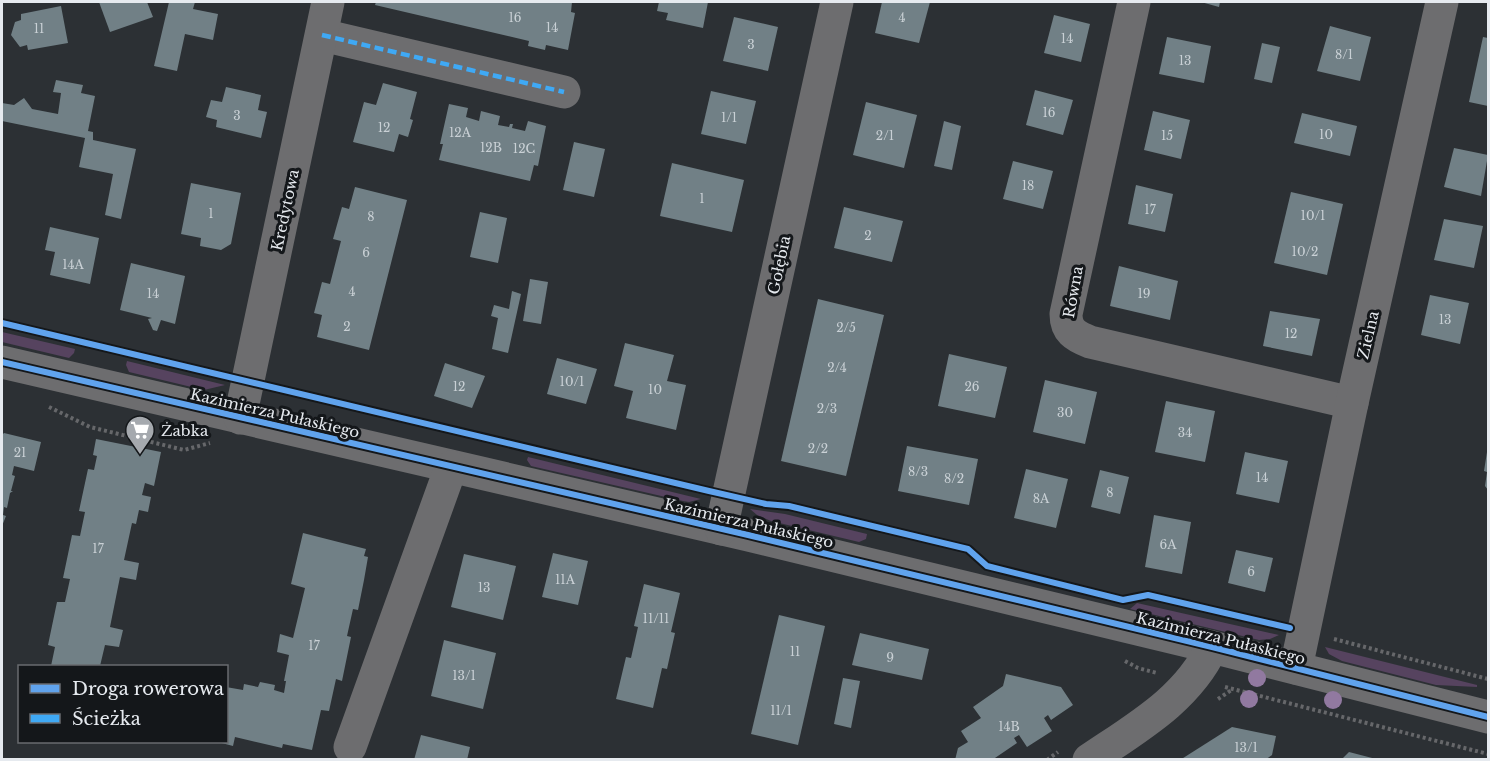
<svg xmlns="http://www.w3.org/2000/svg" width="1490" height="761" viewBox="0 0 1490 761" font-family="'Libre Baskerville',serif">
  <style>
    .green { fill: #56435f }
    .building { fill: #718086 }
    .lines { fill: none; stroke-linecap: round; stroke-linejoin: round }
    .path { stroke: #66676a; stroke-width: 4; stroke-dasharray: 3 3; stroke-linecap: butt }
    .minor { stroke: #6d6d6f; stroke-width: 33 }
    .quiet { stroke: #3fa9f5; stroke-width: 4.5; stroke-dasharray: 9 4.5; stroke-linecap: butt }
    .cycleway-casing { stroke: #14171a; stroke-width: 10 }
    .cycleway { stroke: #60a3ed; stroke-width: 6 }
    .tree { fill: #9179a0 }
    .labels { text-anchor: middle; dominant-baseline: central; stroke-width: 6; stroke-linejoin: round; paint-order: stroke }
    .number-label { font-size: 12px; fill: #c9d0d5 }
    .street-label { font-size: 15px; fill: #e6eaef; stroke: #14171a }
    .poi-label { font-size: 15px; fill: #e6eaef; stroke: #14171a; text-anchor: start }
  </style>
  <rect width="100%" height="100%" fill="#2c3034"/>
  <g class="green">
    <polygon points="2,332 75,349 74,353 69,358 2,342"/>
    <polygon points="127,361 225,385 204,390 129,372 126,365"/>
    <polygon points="528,457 701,499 689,502 683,501 531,466 527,460"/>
    <polygon points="750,509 785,514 867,534 866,539 859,542 771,521 757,515"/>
    <polygon points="1137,603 1279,635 1270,639 1259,640 1130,609"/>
    <polygon points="1325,647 1477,685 1477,687 1436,685 1342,661 1329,654"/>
  </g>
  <g class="building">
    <polygon points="99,2 147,2 153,17 110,32"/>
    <polygon points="169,2 195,2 193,9 218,14 213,40 185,34 177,71 154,66"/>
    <polygon points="376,2 572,2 571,12 575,13 568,50 546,45 545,50 528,46 529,41 375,5"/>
    <polygon points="659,2 708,2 703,28 666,20 668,13 657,11"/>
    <polygon points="882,2 930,2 919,43 875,33"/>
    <polygon points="1201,2 1220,2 1219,7"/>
    <polygon points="61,6 68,43 28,50 27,45 20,47 11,35 15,22 21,20 21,14"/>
    <polygon points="1054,15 1090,24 1081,62 1044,53"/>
    <polygon points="734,17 778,27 768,71 723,61"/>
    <polygon points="1330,26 1371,37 1360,81 1317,71"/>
    <polygon points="1167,37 1211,46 1204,83 1159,74"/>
    <polygon points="1483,37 1488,38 1488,106 1469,102"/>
    <polygon points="1262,43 1280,47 1272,83 1254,79"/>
    <polygon points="56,80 83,85 81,93 95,96 88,131 93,132 93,140 136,149 121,219 105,215 113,174 79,167 85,138 2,121 2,103 14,105 24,98 32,109 58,114 61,93 53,92"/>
    <polygon points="383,83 417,92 410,119 413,120 408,137 399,134 394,152 353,142 364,102 376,105"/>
    <polygon points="226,87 261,95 258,110 267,112 261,138 216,127 217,120 206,117 211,100 222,102"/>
    <polygon points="1035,90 1073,100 1063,135 1026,125"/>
    <polygon points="711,91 756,101 746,144 701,134"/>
    <polygon points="866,102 917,115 904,168 853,155"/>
    <polygon points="449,104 468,108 466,117 479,121 481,111 500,116 498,125 509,127 510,124 513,124 512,128 525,131 528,121 546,126 538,166 534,165 530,181 439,160 443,144 440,144"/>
    <polygon points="1153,111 1190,120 1181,159 1144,150"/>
    <polygon points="1302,113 1357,126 1350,156 1294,143"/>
    <polygon points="944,121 961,126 952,170 934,166"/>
    <polygon points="574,142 605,149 594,197 563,190"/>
    <polygon points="1454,148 1488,155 1481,196 1444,187"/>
    <polygon points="1013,161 1053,171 1043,209 1003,199"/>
    <polygon points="672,163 744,180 732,232 660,216"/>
    <polygon points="191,183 241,193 231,244 221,250 200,246 201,238 181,234"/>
    <polygon points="1136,185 1173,194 1165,232 1128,224"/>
    <polygon points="355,187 407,200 369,350 317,337 322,315 314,313 322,282 330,284 341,241 333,239 342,207 349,209"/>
    <polygon points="1291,192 1343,204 1327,275 1274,263"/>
    <polygon points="844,207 903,221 892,262 834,248"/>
    <polygon points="480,212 507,218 498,263 470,257"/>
    <polygon points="1444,219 1483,226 1474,268 1434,260"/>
    <polygon points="50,227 99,238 90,284 50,275 55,252 45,250"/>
    <polygon points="131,263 185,276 175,324 161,320 157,331 153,330 148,319 152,318 120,310"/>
    <polygon points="1119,266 1178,281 1170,320 1110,306"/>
    <polygon points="530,279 548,282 541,324 523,321"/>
    <polygon points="512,291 521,294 508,353 492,349 498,318 491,316 494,305 509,309"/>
    <polygon points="1430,295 1469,303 1460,344 1421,335"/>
    <polygon points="818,299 884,315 846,476 781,461"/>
    <polygon points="1270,311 1320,319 1312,356 1263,346"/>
    <polygon points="625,343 674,355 667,381 686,385 676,430 626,418 633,391 614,386"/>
    <polygon points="949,354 1007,367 995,418 938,406"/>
    <polygon points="557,358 597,369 586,404 547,394"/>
    <polygon points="445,363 485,376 472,408 434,396"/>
    <polygon points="1045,380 1097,392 1085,444 1033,432"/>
    <polygon points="1166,401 1215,411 1205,462 1155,452"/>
    <polygon points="4,433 41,442 34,471 14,466 12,475 15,476 11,491 13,491 10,493 7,508 4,507 3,515 6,516 2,526 2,435"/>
    <polygon points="96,439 161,452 154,486 145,483 142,495 151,497 148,512 139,510 136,524 132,523 124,560 139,563 136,580 120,577 110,627 123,630 119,647 105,645 100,666 51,666 55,647 48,645 57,602 65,602 70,579 63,578 72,535 80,536 85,512 79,511 88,469 94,470 97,456 93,455"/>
    <polygon points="907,446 978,459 969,505 898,491"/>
    <polygon points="1245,452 1288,461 1279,503 1236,494"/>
    <polygon points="1487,452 1488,452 1488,490 1485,486 1487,472 1484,471"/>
    <polygon points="1026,469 1068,479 1056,528 1014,518"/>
    <polygon points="1100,470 1129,477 1120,514 1091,507"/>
    <polygon points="1154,515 1191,522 1182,574 1145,567"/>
    <polygon points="303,533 366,549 364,556 368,557 364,580 358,610 353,609 347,636 351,637 342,681 336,679 329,711 321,710 312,750 283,744 282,748 235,737 233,746 218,742 226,742 226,687 243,690 244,684 258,687 260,682 275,685 274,690 284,693 286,681 284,681 289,655 277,652 280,634 293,638 305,588 291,584"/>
    <polygon points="1236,550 1273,558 1265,592 1228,583"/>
    <polygon points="553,553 588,561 578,605 542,597"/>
    <polygon points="464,554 516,566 503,620 451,607"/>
    <polygon points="644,584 680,593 671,632 675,633 667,669 662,668 653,708 616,699 626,657 631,658 638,627 634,626"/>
    <polygon points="779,615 825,626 798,745 751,734"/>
    <polygon points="860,633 929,649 922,680 852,665"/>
    <polygon points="444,640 496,653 483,709 431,696"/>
    <polygon points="1006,674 1061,687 1073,705 1051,720 1048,715 1044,718 1052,731 1027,747 1019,735 1014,738 1017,743 992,760 955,760 958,748 968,742 961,731 981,718 973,707 1003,686"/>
    <polygon points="843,678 860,681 851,728 834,724"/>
    <polygon points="1232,727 1276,736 1272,755 1265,760 1180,760"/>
    <polygon points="421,735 470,747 467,760 414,760"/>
    <polygon points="1349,752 1376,759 1376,760 1341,760"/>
  </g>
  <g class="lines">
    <g class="path">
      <polyline points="49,407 90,427 184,450 210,443"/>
      <polyline points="1334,639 1488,679"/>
      <polyline points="1125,661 1138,668 1157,673"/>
      <polyline points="1225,687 1488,754"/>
      <polyline points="1218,699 1233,689"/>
      <polyline points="1047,760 1058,752"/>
    </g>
    <g class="minor">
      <path d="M1134,2L1066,314C1066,331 1075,336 1090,342L1352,403"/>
      <polyline points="322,35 564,92"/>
      <polyline points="2,362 748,535 1212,647 1488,717"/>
      <polyline points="240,418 328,2"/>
      <polyline points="721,529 837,2"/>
      <polyline points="1296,668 1352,403 1442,2"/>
      <polyline points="350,747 451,467"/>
      <path d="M1089,760C1136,728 1187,700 1212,647"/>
    </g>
    <polyline class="quiet" points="322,35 564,92"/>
    <g class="cycleway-casing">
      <g id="cycleway">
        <polyline points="2,323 709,491 766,504 789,506 968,549 987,566 1123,600 1148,595 1290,628"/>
        <polyline points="2,362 748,535 1212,647 1488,717"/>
      </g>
    </g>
    <use href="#cycleway" class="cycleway"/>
  </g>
  <g class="tree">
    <circle cx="1257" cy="678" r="9"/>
    <circle cx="1249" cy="699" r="9"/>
    <circle cx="1333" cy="700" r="9"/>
  </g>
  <defs>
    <g id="supermarket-pin" transform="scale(1.5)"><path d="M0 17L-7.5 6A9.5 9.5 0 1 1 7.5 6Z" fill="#a5a9ae" stroke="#14171a"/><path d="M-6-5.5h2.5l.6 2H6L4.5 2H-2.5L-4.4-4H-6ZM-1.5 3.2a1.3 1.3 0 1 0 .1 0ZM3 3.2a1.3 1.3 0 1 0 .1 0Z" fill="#fff"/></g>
  </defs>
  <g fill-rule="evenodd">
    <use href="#supermarket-pin" x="140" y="430"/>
  </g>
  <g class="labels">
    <g class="number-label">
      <text x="515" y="17">16</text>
      <text x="902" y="17">4</text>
      <text x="552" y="27">14</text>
      <text x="39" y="28">11</text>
      <text x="1067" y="38">14</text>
      <text x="751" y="44">3</text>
      <text x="1344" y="54">8/1</text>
      <text x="1185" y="60">13</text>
      <text x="1049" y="112">16</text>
      <text x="237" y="115">3</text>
      <text x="729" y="117">1/1</text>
      <text x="384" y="127">12</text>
      <text x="460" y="132">12A</text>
      <text x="1326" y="134">10</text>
      <text x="885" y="135">2/1</text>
      <text x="1167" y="135">15</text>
      <text x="491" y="147">12B</text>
      <text x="524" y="148">12C</text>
      <text x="1028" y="185">18</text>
      <text x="702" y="198">1</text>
      <text x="1150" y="209">17</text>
      <text x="211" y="213">1</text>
      <text x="1313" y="215">10/1</text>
      <text x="371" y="216">8</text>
      <text x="868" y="235">2</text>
      <text x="1305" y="251">10/2</text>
      <text x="366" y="252">6</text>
      <text x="73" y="264">14A</text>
      <text x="352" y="291">4</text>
      <text x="153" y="293">14</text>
      <text x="1144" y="293">19</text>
      <text x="1445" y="319">13</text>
      <text x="347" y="326">2</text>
      <text x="846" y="327">2/5</text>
      <text x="1291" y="333">12</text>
      <text x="837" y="367">2/4</text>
      <text x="572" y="381">10/1</text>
      <text x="459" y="386">12</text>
      <text x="972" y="386">26</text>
      <text x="655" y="389">10</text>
      <text x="827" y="408">2/3</text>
      <text x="1065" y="412">30</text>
      <text x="1185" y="432">34</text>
      <text x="818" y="448">2/2</text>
      <text x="20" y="452">21</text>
      <text x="918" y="471">8/3</text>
      <text x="1262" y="477">14</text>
      <text x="954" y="478">8/2</text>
      <text x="1110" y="492">8</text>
      <text x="1041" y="498">8A</text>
      <text x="1168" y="544">6A</text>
      <text x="98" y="548">17</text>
      <text x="1251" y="571">6</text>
      <text x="565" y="579">11A</text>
      <text x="484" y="587">13</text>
      <text x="656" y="618">11/11</text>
      <text x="314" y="645">17</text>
      <text x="795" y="651">11</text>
      <text x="890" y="657">9</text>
      <text x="464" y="675">13/1</text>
      <text x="781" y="710">11/1</text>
      <text x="1009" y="726">14B</text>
      <text x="1246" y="747">13/1</text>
    </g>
    <g class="street-label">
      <text transform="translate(285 210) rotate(-78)">Kredytowa</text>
      <text transform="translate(779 265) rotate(-78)">Gołębia</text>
      <text transform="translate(1073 292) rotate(-80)">Równa</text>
      <text transform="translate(1368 335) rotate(-77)">Zielna</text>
      <text transform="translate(275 413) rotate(13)">Kazimierza Pułaskiego</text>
      <text transform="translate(749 523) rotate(13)">Kazimierza Pułaskiego</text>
      <text transform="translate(1221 638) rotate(14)">Kazimierza Pułaskiego</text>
    </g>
    <g class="poi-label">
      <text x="161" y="430">Żabka</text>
    </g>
  </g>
  <rect width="1490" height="761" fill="none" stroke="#e6eaef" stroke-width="6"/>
  <rect x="18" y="665" width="210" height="78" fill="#14171a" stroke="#686b6f" stroke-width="1.5"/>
  <rect x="30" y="684" width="30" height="9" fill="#60a3ed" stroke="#686b6f" stroke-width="1.5"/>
  <text x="72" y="695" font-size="18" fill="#e6eaef">Droga rowerowa</text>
  <rect x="30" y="714" width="30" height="9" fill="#3fa9f5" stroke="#686b6f" stroke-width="1.5"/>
  <text x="72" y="725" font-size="18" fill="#e6eaef">Ścieżka</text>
</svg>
